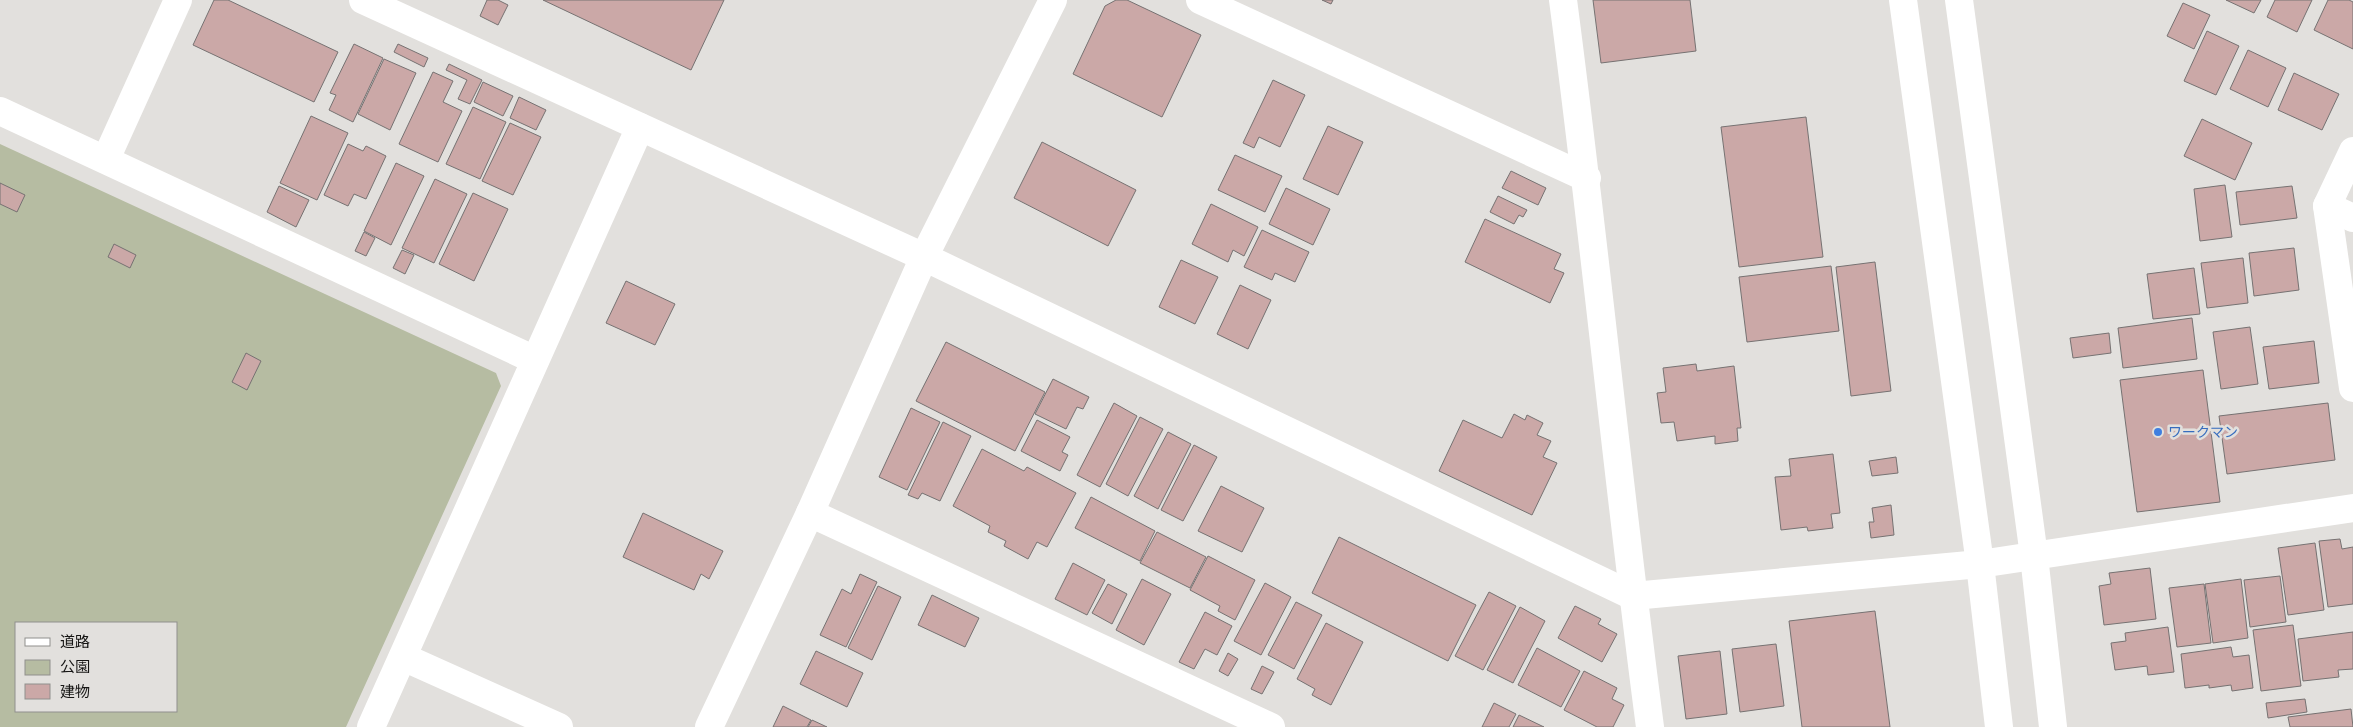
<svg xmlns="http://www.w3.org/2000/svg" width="2353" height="727" viewBox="0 0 2353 727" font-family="'Archivo Narrow','Noto Sans JP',sans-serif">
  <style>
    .green { fill: #b6bca2; fill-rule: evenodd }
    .building { fill: #cba8a7; stroke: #767272 }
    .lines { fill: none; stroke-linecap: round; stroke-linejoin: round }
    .minor { stroke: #fff; stroke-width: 28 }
    .shop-dot { fill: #3f7fe0; stroke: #e2e0dd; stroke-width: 2 }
    .labels { text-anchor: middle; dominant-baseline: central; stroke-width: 5; stroke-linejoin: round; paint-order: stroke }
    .shop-label { font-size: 14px; fill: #366cbe; stroke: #e2e0dd; text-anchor: start }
  </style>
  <rect width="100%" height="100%" fill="#e2e0dd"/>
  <path class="green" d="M0,144L496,373L501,386L346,727H0ZM16,623H176V711H16Z"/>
  <g class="building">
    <polygon points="214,0 228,0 338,52 314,102 193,45"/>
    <polygon points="487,0 498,0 508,5 498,25 480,16"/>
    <polygon points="543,0 724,0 691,70"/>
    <polygon points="1116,0 1127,0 1201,35 1162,117 1073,74 1105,6"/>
    <polygon points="1322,0 1333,0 1331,4"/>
    <polygon points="1593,0 1690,0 1696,51 1601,63"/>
    <polygon points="2226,0 2261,0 2254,13"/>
    <polygon points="2275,0 2312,0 2297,32 2267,17"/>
    <polygon points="2328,0 2349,0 2353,2 2353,49 2314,30"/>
    <polygon points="2183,3 2210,15 2194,49 2167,36"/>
    <polygon points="2207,31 2239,46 2216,95 2184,81"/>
    <polygon points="354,44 383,58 353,122 329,110 336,95 330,93"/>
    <polygon points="398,44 428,58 424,67 394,52"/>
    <polygon points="2248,50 2286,68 2268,107 2230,89"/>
    <polygon points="384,59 416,73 390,130 358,114"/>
    <polygon points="449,64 482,80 470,104 458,99 467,80 446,70"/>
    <polygon points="433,72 453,81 443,102 462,111 438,162 399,144"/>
    <polygon points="2294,73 2339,94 2322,130 2278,110"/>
    <polygon points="1273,80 1305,95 1280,147 1259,137 1254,148 1243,143"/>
    <polygon points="483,82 513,96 503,116 474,102"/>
    <polygon points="519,97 546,110 536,130 510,118"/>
    <polygon points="473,107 506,122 480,179 446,164"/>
    <polygon points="311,116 348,133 317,200 280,183"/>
    <polygon points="1806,117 1823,257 1739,267 1721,127"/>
    <polygon points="2202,119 2252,143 2235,180 2184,156"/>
    <polygon points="510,123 541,137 513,195 482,181"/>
    <polygon points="1328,126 1363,142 1338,195 1303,179"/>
    <polygon points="1042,142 1136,190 1108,246 1014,198"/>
    <polygon points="348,144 363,151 366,146 386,156 366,199 354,194 348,206 324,195"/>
    <polygon points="1235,155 1282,176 1265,212 1218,190"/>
    <polygon points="396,163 424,176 391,245 364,231"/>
    <polygon points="1511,171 1546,188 1538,205 1502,188"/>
    <polygon points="435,179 467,194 434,263 402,248"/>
    <polygon points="0,183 25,195 17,212 0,204"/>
    <polygon points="2225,185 2232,237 2200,241 2194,189"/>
    <polygon points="279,186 309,200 296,227 267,212"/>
    <polygon points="2292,186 2297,218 2240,225 2236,192"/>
    <polygon points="1286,188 1330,209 1313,245 1269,224"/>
    <polygon points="473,193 508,209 474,281 439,264"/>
    <polygon points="1498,196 1527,210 1523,217 1519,215 1514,224 1490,212"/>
    <polygon points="1211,204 1258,227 1244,256 1233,250 1228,262 1192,244"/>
    <polygon points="1485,219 1561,254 1554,269 1564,273 1550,303 1465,262"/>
    <polygon points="1262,230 1309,252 1295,282 1275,273 1272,280 1244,267"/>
    <polygon points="364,232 375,238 366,256 355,251"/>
    <polygon points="114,244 136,255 130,268 108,257"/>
    <polygon points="2294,248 2299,290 2254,296 2249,253"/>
    <polygon points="402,250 414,255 405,274 393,268"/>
    <polygon points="2243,258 2248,303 2207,308 2201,263"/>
    <polygon points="1181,260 1218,277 1195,324 1159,307"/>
    <polygon points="1875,262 1891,391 1851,396 1836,267"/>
    <polygon points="1831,266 1839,331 1747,342 1739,277"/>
    <polygon points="2194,268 2200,314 2153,319 2147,274"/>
    <polygon points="626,281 675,304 655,345 606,323"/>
    <polygon points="1240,285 1271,300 1248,349 1217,334"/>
    <polygon points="2192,318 2197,359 2123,368 2118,328"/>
    <polygon points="2250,327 2258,384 2221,389 2213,332"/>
    <polygon points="2109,333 2111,353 2073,358 2070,338"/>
    <polygon points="2314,341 2319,383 2269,389 2263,347"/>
    <polygon points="946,342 1045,392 1015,451 916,401"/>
    <polygon points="246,353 261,361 247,390 232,382"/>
    <polygon points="1696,364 1697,371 1734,366 1741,428 1737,428 1738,441 1715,444 1715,436 1677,441 1674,422 1661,423 1657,393 1666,392 1663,368"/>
    <polygon points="2203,370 2220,502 2137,512 2120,380"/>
    <polygon points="1053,379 1089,397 1083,409 1077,407 1066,429 1035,414"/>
    <polygon points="1114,403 1137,416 1100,487 1077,475"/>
    <polygon points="2328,403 2335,460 2227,474 2219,416"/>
    <polygon points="911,408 940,422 907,490 879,477"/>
    <polygon points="1514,414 1525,420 1527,415 1543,423 1537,435 1551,441 1543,457 1557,463 1532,515 1439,471 1463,420 1502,438"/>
    <polygon points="1140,417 1163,429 1128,496 1106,484"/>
    <polygon points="1037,420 1070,437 1062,452 1068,455 1060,471 1021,451"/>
    <polygon points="943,422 971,436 940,501 922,493 918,499 908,495"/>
    <polygon points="1168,432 1191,444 1158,509 1134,496"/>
    <polygon points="1194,445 1217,457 1183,521 1161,510"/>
    <polygon points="982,449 1024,471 1027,467 1076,493 1047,547 1037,542 1028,559 1004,546 1006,541 988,532 990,526 953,506"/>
    <polygon points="1833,454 1840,513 1831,514 1833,528 1808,531 1807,527 1781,530 1775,477 1791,476 1789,459"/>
    <polygon points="1896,457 1898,473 1872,476 1869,461"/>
    <polygon points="1221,486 1264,508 1242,552 1198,531"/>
    <polygon points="1091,497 1155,531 1140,561 1075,528"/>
    <polygon points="1891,505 1894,535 1871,538 1869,522 1874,522 1872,508"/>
    <polygon points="643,513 723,551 709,579 701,574 694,590 623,557"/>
    <polygon points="1157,532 1206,557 1190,588 1140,563"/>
    <polygon points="1339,537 1476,605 1448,661 1312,593"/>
    <polygon points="2340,539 2342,549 2353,547 2353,604 2328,607 2319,541"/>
    <polygon points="2315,543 2324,610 2288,615 2278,548"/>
    <polygon points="1208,556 1255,580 1235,620 1218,611 1220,606 1190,590"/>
    <polygon points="1073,563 1105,580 1087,615 1055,599"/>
    <polygon points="2150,568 2156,619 2104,625 2099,586 2111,584 2109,573"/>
    <polygon points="860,574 877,582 846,647 820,635 842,589 851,594"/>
    <polygon points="2280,576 2286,622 2250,627 2244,580"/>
    <polygon points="1142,579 1171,594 1144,645 1116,630"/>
    <polygon points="2241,579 2248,638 2213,643 2205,584"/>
    <polygon points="1265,583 1291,597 1261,655 1234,641"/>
    <polygon points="1108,584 1127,594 1112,624 1092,613"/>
    <polygon points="2204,584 2211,643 2177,647 2169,588"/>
    <polygon points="878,586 901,597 872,660 848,648"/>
    <polygon points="1489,592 1516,606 1483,670 1455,656"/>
    <polygon points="932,595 979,618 965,647 918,625"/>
    <polygon points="1296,602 1322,615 1294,669 1268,655"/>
    <polygon points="1575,606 1601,619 1598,624 1617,634 1602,662 1558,638"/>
    <polygon points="1520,607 1545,621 1513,683 1487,670"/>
    <polygon points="1875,611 1890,727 1802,727 1789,621"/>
    <polygon points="1205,612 1232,626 1217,655 1205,649 1194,669 1179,662"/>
    <polygon points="1326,623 1363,642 1331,705 1312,695 1315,689 1297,679"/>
    <polygon points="2293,625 2301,686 2261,691 2253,630"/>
    <polygon points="2168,627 2174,672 2148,675 2147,666 2115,670 2111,643 2126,641 2125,633"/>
    <polygon points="2353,632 2353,669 2338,670 2339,677 2303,681 2298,639"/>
    <polygon points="1776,644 1784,706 1740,712 1732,649"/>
    <polygon points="2231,647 2233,657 2249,655 2253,688 2232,691 2231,685 2209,688 2209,685 2185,688 2181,654"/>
    <polygon points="1537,648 1580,671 1561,707 1518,685"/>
    <polygon points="816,651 863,673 847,707 800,684"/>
    <polygon points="1720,651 1727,714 1686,719 1678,656"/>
    <polygon points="1228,653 1238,659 1228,676 1219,671"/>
    <polygon points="1262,666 1274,672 1262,694 1251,689"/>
    <polygon points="1584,671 1617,688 1612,699 1624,705 1613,727 1597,727 1564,710"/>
    <polygon points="2305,699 2307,712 2268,718 2266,703"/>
    <polygon points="1494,703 1516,714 1509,727 1482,727"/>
    <polygon points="783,706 811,720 807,727 773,727"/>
    <polygon points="2351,709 2353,727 2290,727 2288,717"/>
    <polygon points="1519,715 1544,727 1513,727"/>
    <polygon points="812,720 827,727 808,727"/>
  </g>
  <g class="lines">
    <g class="minor">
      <polyline points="363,0 924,257 1633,596 1980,564 2353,508"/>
      <polyline points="1200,0 1587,178"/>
      <path d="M1563,0C1595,242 1618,485 1650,727"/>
      <polyline points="1903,0 1980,564 1999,727"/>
      <polyline points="1959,0 2034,556 2053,727"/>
      <polyline points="0,111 535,360"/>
      <polyline points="2353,151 2327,206 2353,388"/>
      <polyline points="106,159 178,0"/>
      <polyline points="2327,206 2353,218"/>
      <polyline points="810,513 1271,727"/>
      <polyline points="403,657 559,727"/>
      <polyline points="371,727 640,127"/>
      <polyline points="709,727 810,513 924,257 1053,0"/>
    </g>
  </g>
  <circle class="shop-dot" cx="2158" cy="432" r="5"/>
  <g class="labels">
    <g class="shop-label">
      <text x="2168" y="432">ワークマン</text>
    </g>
  </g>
  <rect x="15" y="622" width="162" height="90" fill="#e2e0dd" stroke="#908f8d"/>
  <rect x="25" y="638" width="25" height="8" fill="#ffffff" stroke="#908f8d"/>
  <text x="60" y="647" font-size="15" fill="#161514">道路</text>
  <rect x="25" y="660" width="25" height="15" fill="#b6bca2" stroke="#908f8d"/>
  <text x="60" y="672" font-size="15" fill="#161514">公園</text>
  <rect x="25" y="684" width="25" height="15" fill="#cba8a7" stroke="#908f8d"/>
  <text x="60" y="697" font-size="15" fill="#161514">建物</text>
</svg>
